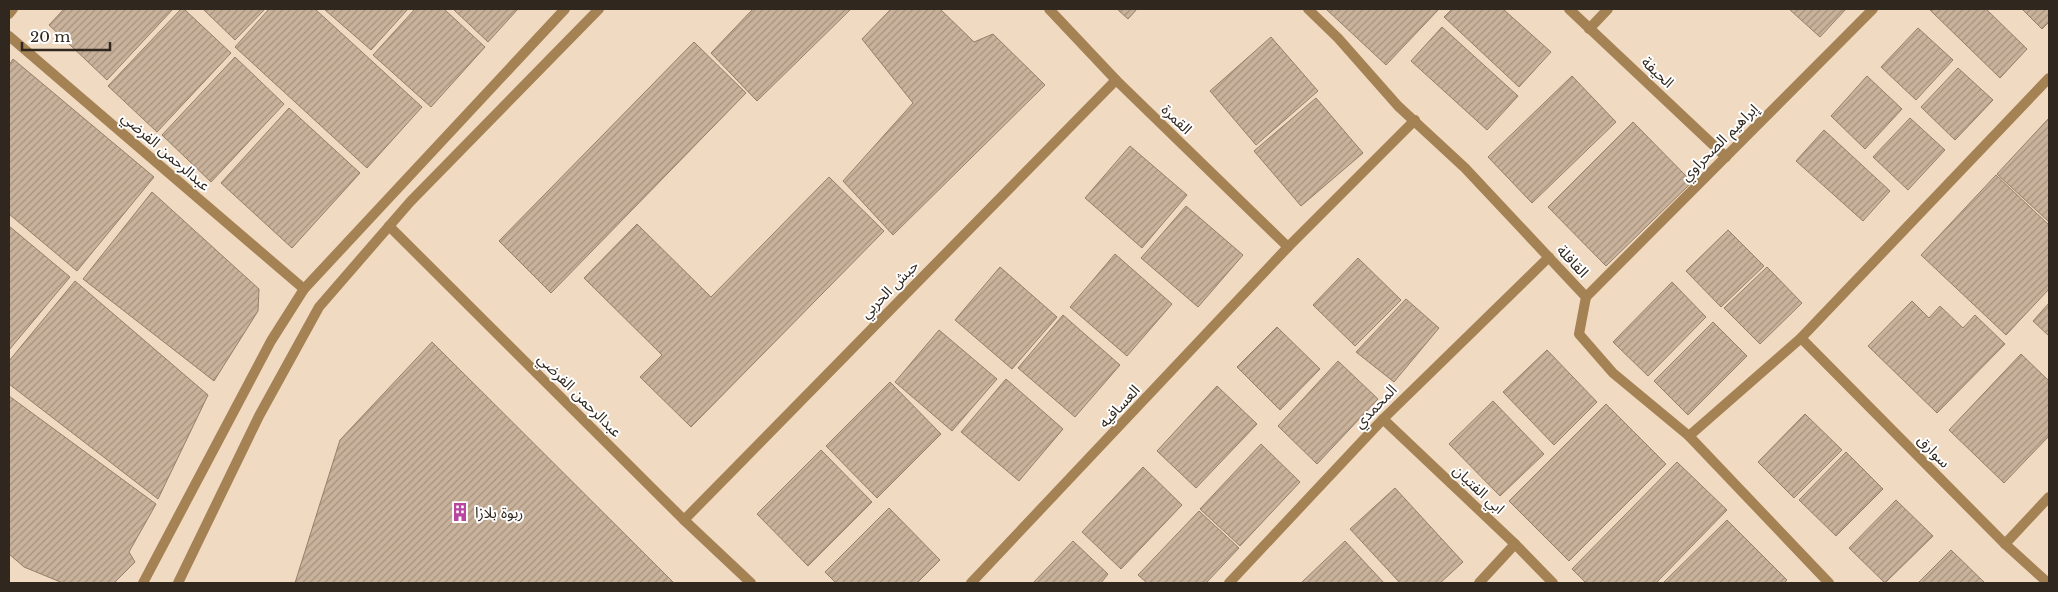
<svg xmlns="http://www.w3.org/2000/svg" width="2058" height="592" viewBox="0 0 2058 592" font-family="'Libre Baskerville','Noto Sans Arabic',serif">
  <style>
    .building { fill: url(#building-hatch); stroke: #947f69 }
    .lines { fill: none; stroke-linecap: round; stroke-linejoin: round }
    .minor { stroke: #a48254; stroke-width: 10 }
    .tertiary { stroke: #a48254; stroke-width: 10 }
    .labels { text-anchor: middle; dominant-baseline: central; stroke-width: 4; stroke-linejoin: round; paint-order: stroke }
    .street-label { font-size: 15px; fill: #30271e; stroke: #fff }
    .poi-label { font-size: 15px; fill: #30271e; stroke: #fff; text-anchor: start }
  </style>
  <defs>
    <pattern id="building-hatch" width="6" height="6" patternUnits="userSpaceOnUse" patternTransform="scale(1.25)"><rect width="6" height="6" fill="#c9b29b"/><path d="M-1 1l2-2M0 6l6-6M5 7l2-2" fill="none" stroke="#a4917e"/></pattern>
  </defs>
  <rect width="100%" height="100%" fill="#f1dac2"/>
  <g class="building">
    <polygon points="64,9 173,9 107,80 49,25"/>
    <polygon points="181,9 184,9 231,53 157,132 108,86"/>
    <polygon points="203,9 265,9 235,40"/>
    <polygon points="269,9 315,9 422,107 367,168 235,47"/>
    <polygon points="324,9 408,9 371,50"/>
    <polygon points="415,9 444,9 485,47 431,107 373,55"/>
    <polygon points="453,9 518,9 488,42"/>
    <polygon points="753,9 851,9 757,101 711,53"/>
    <polygon points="891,9 940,9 974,42 993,34 1045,85 893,235 843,181 913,103 862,39"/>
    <polygon points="1117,9 1137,9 1128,19"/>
    <polygon points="1326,9 1439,9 1386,65"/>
    <polygon points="1452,9 1503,9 1551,52 1519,87 1444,17"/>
    <polygon points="1789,9 1846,9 1820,37"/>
    <polygon points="1929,9 1986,9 2027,49 2000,78"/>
    <polygon points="2022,9 2049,9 2049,22 2042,29"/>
    <polygon points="1442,27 1518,96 1487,130 1411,61"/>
    <polygon points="1918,28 1953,60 1916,100 1881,67"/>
    <polygon points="1271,37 1318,91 1256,145 1210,91"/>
    <polygon points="694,42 746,93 551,293 499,241"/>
    <polygon points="235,57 284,104 211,182 162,135"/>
    <polygon points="13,59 154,177 77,271 9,214 9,65"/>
    <polygon points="1958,68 1993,100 1955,140 1921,107"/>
    <polygon points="1572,76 1616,122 1532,203 1488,157"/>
    <polygon points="1867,76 1902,109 1865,149 1831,116"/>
    <polygon points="1316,98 1363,153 1301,206 1254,151"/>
    <polygon points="289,108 360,173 292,248 221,183"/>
    <polygon points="1910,118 1945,150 1908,190 1873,157"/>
    <polygon points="2049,118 2049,222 1997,174"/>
    <polygon points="1633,122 1692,182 1606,266 1548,207"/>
    <polygon points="1824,130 1890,191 1863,221 1796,161"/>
    <polygon points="1130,146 1187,195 1142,248 1085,198"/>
    <polygon points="1996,175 2049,225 2049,289 2006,335 1921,255"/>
    <polygon points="829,177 884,231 691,427 640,377 662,355 584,278 637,224 711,297"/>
    <polygon points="152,192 259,289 258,311 214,381 83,279"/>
    <polygon points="1186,206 1243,255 1198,307 1141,258"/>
    <polygon points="9,226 70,277 9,350"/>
    <polygon points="1728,230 1764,266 1721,307 1686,271"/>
    <polygon points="1115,254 1172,304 1127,356 1070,307"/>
    <polygon points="1358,258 1401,300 1355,346 1313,305"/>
    <polygon points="1000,267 1057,317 1012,369 955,320"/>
    <polygon points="1767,267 1802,303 1760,344 1724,308"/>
    <polygon points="75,281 208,395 158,499 9,384 9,361"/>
    <polygon points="1672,282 1706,317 1648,376 1613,342"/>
    <polygon points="1406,299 1439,328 1394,382 1356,352"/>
    <polygon points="1912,301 1929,318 1940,306 1963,328 1975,315 2005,344 1937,413 1868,346"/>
    <polygon points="2049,303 2049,336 2033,321"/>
    <polygon points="1063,315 1120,365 1075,417 1018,368"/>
    <polygon points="1713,322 1747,356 1688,415 1654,381"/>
    <polygon points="1277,327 1320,369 1280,410 1237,367"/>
    <polygon points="939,330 997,379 952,431 895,382"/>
    <polygon points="432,342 674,583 295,583 340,440"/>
    <polygon points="1547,350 1597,402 1554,445 1503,392"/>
    <polygon points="2021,354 2049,381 2049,436 2004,483 1949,430"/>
    <polygon points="1338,361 1378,399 1317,464 1278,426"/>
    <polygon points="1006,379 1063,429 1019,481 961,432"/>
    <polygon points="890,382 941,434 877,498 826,446"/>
    <polygon points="1217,386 1257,424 1196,488 1157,451"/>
    <polygon points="9,396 156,504 129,552 135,562 114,583 63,583 24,567 9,554"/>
    <polygon points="1493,401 1544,454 1500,496 1449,444"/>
    <polygon points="1606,404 1666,464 1569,561 1509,501"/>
    <polygon points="1805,414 1842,450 1794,498 1758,462"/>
    <polygon points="1261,444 1300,482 1240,546 1200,509"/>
    <polygon points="821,450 872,502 808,566 757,514"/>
    <polygon points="1846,452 1883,489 1836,536 1799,500"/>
    <polygon points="1677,462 1727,510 1656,583 1586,583 1572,569"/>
    <polygon points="1143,467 1182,505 1121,569 1082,532"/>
    <polygon points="1395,488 1463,562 1440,583 1400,583 1350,529"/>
    <polygon points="1896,500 1933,536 1885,583 1849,548"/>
    <polygon points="889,508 940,560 917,583 836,583 825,572"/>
    <polygon points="1199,511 1239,548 1206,583 1147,583 1138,575"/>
    <polygon points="1727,520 1787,580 1784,583 1663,583"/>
    <polygon points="1073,541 1108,574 1101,583 1033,583"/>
    <polygon points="1345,541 1384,583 1301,583"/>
    <polygon points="1951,550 1985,583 1918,583"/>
  </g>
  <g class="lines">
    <g class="minor">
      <polyline points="1049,9 1116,80 1288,247"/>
      <polyline points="1308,9 1338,38 1398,106 1465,168 1586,297 1579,334 1613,373 1689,436 1829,583"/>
      <polyline points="1569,9 1726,157"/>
      <polyline points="9,14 13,9"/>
      <polyline points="1589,29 1608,9"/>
      <polyline points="9,36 304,289"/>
      <polyline points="389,226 684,520 751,583"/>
      <polyline points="1586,297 1873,9"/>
      <polyline points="1801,338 2005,544 2048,583"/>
      <polyline points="1383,419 1515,544 1553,583"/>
      <polyline points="1689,436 1801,338 2049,78"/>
      <polyline points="684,520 1116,80"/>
      <polyline points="2005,544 2049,497"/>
      <polyline points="971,583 1288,247 1415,120"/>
      <polyline points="1229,583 1383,419 1549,257"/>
      <polyline points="1479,583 1515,544"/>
    </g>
    <g class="tertiary">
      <polyline points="143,583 271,341 304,289 565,9"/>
      <polyline points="178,583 259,416 319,307 410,202 599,9"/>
    </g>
  </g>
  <defs>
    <g id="building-bare" transform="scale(1.5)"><path d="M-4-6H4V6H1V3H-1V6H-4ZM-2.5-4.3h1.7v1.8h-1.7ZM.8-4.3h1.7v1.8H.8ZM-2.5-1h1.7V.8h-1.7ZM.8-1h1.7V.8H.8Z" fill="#b8459f" stroke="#fff" stroke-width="2.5" paint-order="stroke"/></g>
  </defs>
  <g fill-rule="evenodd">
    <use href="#building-bare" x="460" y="512"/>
  </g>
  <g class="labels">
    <g class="street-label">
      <text transform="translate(1658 72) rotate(43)">الحيفة</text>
      <text transform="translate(1177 119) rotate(44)">القمرة</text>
      <text transform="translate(1719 142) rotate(-45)">إبراهيم الصحراوي</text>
      <text transform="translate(166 151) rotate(41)">عبدالرحمن الفرضي</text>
      <text transform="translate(1573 261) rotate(47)">القافلة</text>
      <text transform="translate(889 289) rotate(-45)">حبش الحربي</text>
      <text transform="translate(580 395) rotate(45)">عبدالرحمن الفرضي</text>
      <text transform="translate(1119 406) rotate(-47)">العسافيه</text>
      <text transform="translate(1375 406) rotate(-46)">المحمدي</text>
      <text transform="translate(1934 451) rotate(45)">سوارق</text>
      <text transform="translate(1479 489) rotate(43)">ابي الفتيان</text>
    </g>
    <g class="poi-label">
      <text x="475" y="512">ربوة بلازا</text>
    </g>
  </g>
  <rect width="2058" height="592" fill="none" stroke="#30271e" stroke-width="20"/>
  <path d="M22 42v8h88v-8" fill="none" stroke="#30271e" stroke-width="2.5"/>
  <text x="30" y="42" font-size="15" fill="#30271e" stroke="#ffffff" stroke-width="4" paint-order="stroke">20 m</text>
</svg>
